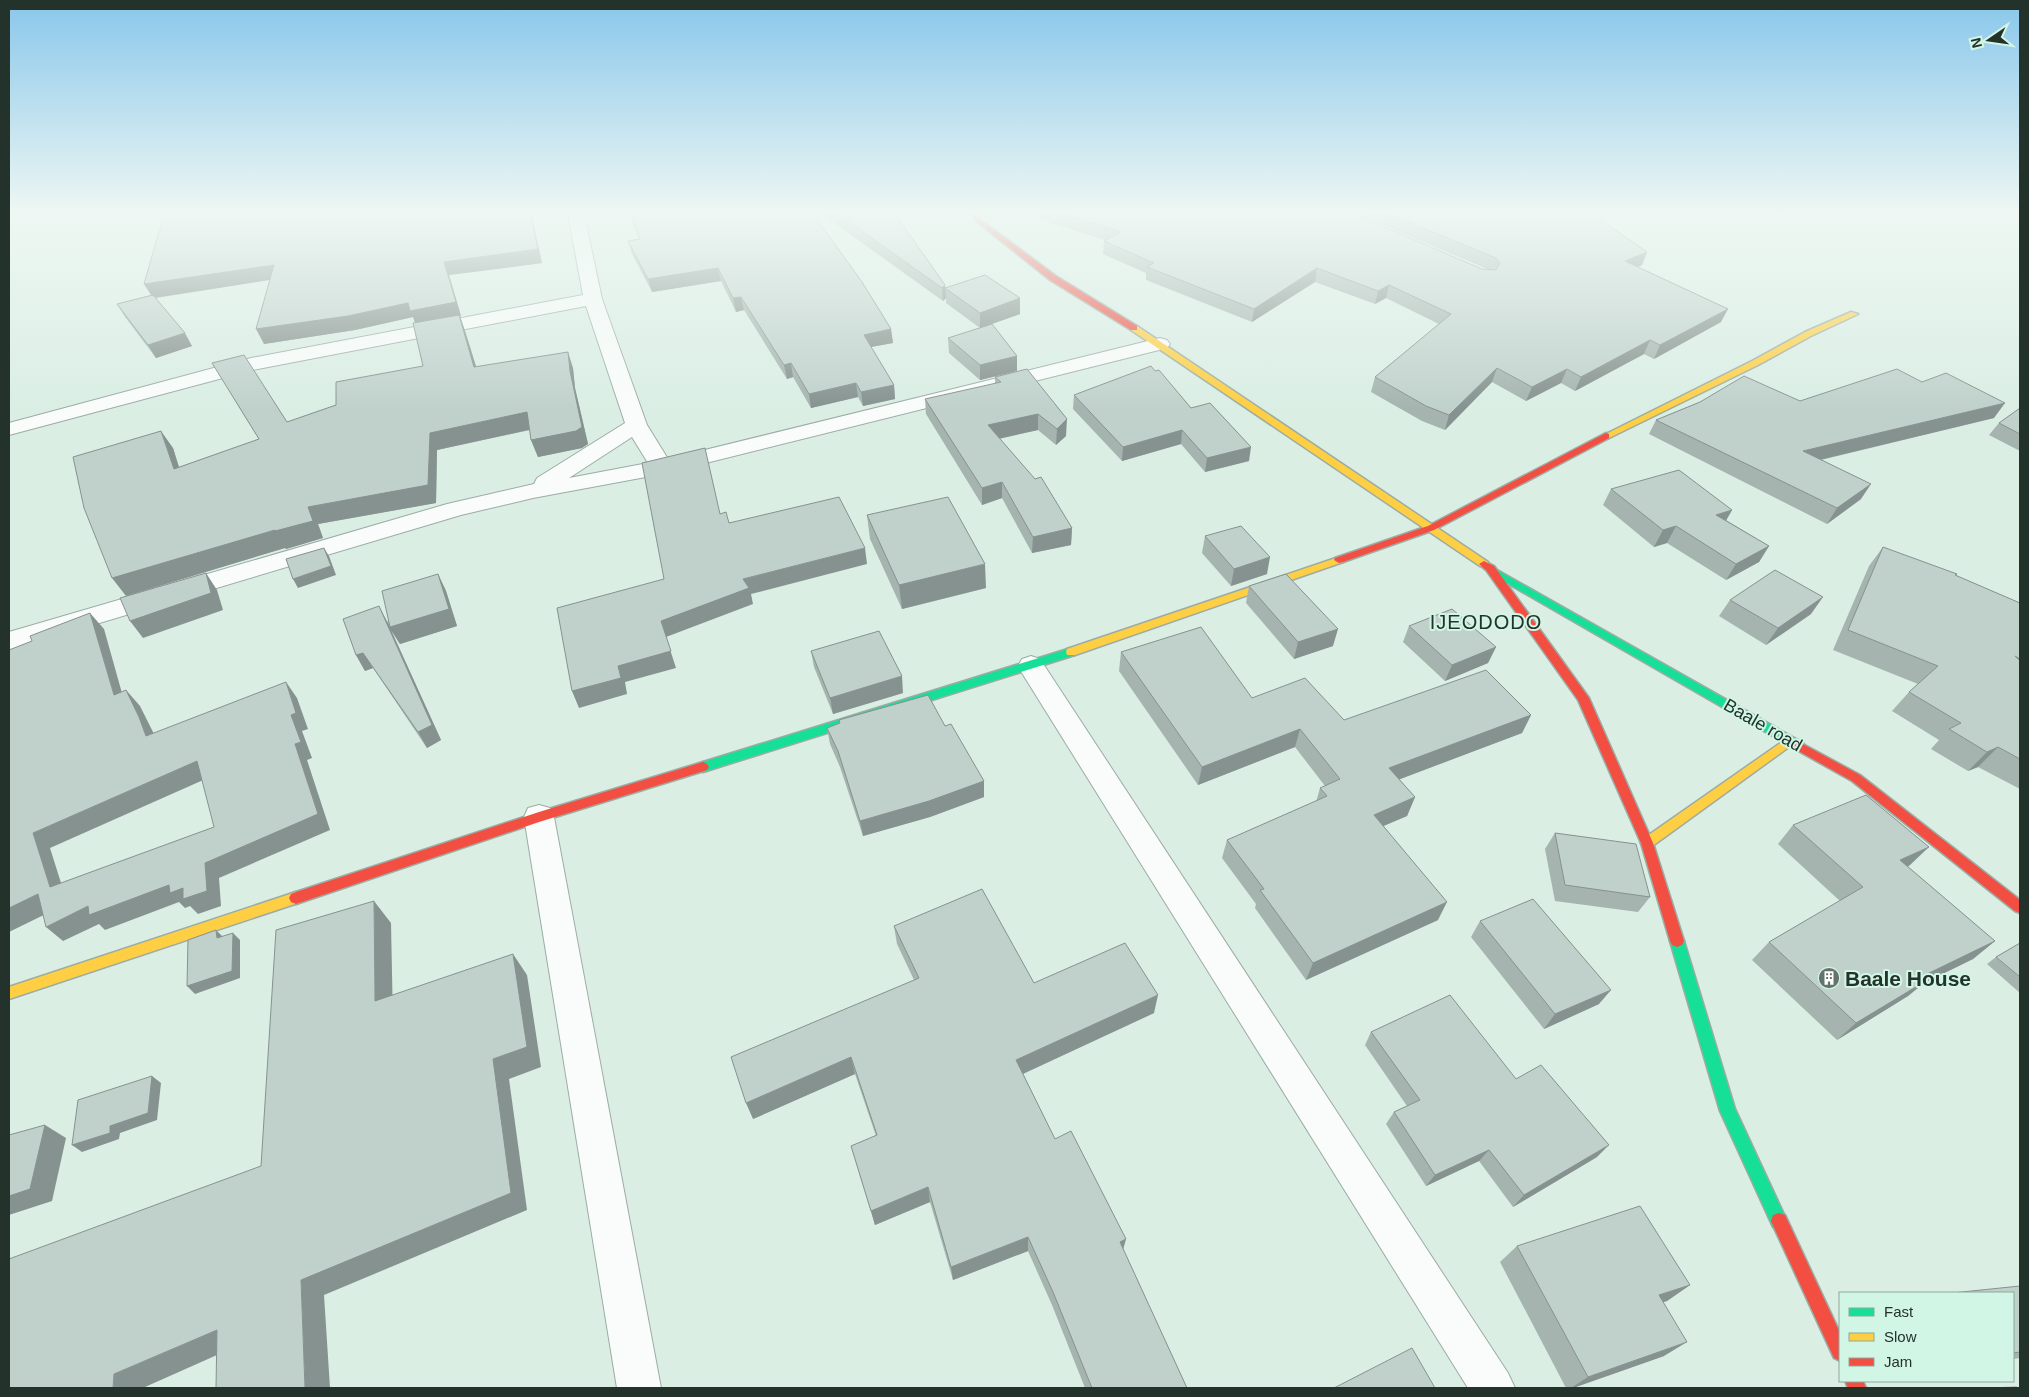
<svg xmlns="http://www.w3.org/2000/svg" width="2029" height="1397" viewBox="0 0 2029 1397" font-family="Arial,sans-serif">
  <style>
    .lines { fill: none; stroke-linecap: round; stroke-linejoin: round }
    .street-casing { stroke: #9caca4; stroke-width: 2 }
    .fast-casing { stroke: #9caca4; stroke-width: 3 }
    .slow-casing { stroke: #9caca4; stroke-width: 3 }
    .jam-casing { stroke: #9caca4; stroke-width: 3 }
    .street { fill: #f9fcfb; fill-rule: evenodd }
    .fast { fill: #16e098; fill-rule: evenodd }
    .slow { fill: #ffcf43; fill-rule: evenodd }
    .jam { fill: #f24e42; fill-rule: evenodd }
    .wall { fill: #a5b4af }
    .shaded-wall { fill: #86928f }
    .building { fill: #c0d1cc; stroke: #86928f; fill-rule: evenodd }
    .labels { text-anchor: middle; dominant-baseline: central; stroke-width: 4; stroke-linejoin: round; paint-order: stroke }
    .street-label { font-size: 18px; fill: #24322c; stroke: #d2f6e5 }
    .quarter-label { font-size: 20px; letter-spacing: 1px; fill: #24322c; stroke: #d2f6e5 }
    .near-poi-label { font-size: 21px; font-weight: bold; fill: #24322c; stroke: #d2f6e5; text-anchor: start }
  </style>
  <rect width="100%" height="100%" fill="#daeee4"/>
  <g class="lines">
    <g class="street-casing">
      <g id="street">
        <path d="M568,214H584L602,299L647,425L668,459L1160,338L1167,340L1170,344L1167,348L662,474L533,498L461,515L9,650V632L447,504L534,484L537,478L625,423L586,306L253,370L9,435V423L251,358L583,295ZM632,437L648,463L569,478Z"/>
        <polygon points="1031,656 1040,659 1508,1373 1515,1388 1468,1388 1022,673 1018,666 1022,659"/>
        <polygon points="539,805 550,808 554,817 661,1388 617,1388 524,817 528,808"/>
      </g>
    </g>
    <g class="fast-casing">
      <g id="fast">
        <polygon points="1497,570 1803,743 1805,746 1803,749 1795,749 1493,575 1492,573 1493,571"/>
        <polygon points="1071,648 1075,649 1076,652 1075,655 703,772 699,770 697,767 699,764 703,762"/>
        <polygon points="1677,935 1682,937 1684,941 1735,1109 1787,1221 1785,1227 1779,1229 1773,1227 1720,1111 1670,941 1672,937"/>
      </g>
    </g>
    <g class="slow-casing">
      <g id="slow">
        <polygon points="1851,312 1858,314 1811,336 1758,365 1609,438 1603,438 1602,436 1752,361 1805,332"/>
        <polygon points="1131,326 1137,326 1488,562 1489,564 1488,566 1480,566 1131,330"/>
        <polygon points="1339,557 1343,558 1344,560 1343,562 1075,655 1067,655 1066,652 1067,649"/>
        <polygon points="1789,737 1793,738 1795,741 1793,744 1651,847 1647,848 1643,847 1641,843 1643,839"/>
        <polygon points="296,892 301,894 303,898 301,902 9,999 9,987"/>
      </g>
    </g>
    <g class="jam-casing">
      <g id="jam">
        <polygon points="971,214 977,214 981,220 1056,276 1137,326 1137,330 1131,330 1050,280 977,222"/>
        <polygon points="1606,433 1609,434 1609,438 1434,530 1343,562 1339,563 1334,560 1335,558 1428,526"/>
        <polygon points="1484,561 1494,566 1589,698 1653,843 1684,941 1682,945 1677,947 1672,945 1670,941 1641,843 1578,700 1486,570 1479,564"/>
        <polygon points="1799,742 1860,775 2020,900 2020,913 2015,911 1852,781 1795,749 1793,746 1795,743"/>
        <polygon points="703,762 707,764 709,767 707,770 539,822 296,904 291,902 289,898 291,894 296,892 539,812"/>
        <polygon points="1779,1213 1785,1215 1840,1333 1840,1361 1834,1358 1771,1221 1773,1215"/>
        <polygon points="1845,1381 1863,1381 1866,1388 1848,1388"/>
      </g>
    </g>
    <use href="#street" class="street"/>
    <use href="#fast" class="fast"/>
    <use href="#slow" class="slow"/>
    <use href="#jam" class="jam"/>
  </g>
  <g class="wall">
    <polygon points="629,214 813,214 891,329 893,343 871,347 894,385 895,399 863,406 858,397 811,408 793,377 787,379 744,310 736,312 721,281 652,292 632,254 628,241 639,239"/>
    <polygon points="822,214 895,214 945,285 945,288 1020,314 992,324 1017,371 980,380 949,353 948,338 980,328 946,303 946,298 943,301"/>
    <polygon points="1030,214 1354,214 1482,269 1487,269 1357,214 1592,214 1647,252 1642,265 1638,267 1721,322 1654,359 1644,354 1575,391 1561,383 1526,401 1492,382 1445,430 1422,421 1371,392 1375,377 1439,324 1386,298 1375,304 1315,282 1252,322 1146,280 1146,273 1103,254 1104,241 1105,240 1048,222"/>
    <polygon points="532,217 542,263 449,275 461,316 460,316 465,331 476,366 573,368 575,388 588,444 582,448 538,457 531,440 530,430 437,450 436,503 318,524 323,538 286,549 285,548 126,596 173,448 179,467 259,439 212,363 287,422 336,405 423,366 415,323 413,317 355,330 264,344 270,280 156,298 192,346 156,358 125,317 117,304 151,295 144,284"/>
    <polygon points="995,377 1066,436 1056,445 1038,430 999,439 1072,528 1071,545 1032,553 1002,498 982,505 926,414 925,399 995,384"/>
    <polygon points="1074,395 1191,408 1249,461 1205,472 1181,444 1122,461 1073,409"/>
    <polygon points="1800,401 1994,418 1821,460 1861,499 1827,524 1649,434 1656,420 1700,402"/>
    <polygon points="2020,408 2020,451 1989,435 1999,423"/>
    <polygon points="1611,489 1732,510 1726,520 1769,546 1759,562 1726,580 1667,543 1654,547 1603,505"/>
    <polygon points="867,515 986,588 902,609 870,539"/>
    <polygon points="1205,536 1267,574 1231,586 1202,553"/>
    <polygon points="1883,547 1956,576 2020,603 2020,789 1978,767 1968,771 1931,749 1939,740 1892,711 1909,692 1918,684 1833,650 1869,566"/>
    <polygon points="438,574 446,591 457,626 400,644 391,630 441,740 427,748 373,668 365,671 356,655 388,621 390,626"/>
    <polygon points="1249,586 1333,646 1294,659 1246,603"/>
    <polygon points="1730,600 1811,614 1766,645 1719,616"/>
    <polygon points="1409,626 1496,647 1488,663 1445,681 1403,642"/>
    <polygon points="811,651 903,693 833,714 814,667"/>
    <polygon points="1121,652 1252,698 1344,720 1531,715 1522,733 1399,779 1415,797 1407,816 1383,826 1438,920 1306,980 1255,908 1256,904 1222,858 1227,840 1316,802 1320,788 1325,786 1295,747 1198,785 1119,671"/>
    <polygon points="839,720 945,726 984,781 984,797 930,817 863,836 840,767 830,744 827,728 839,723"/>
    <polygon points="1793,825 1910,865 1908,867 1995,941 1973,959 1924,983 1908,996 1837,1040 1752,960 1769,942 1840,901 1778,844"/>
    <polygon points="1555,833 1650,897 1638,912 1555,901 1545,849"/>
    <polygon points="1480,921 1599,1004 1544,1029 1471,937"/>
    <polygon points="894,926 1034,983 1154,1013 1023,1074 1055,1139 1126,1239 1123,1249 1187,1388 1085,1388 1052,1305 1028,1251 953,1280 930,1202 875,1225 851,1146 876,1136 855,1074 753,1119 914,980 897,944"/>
    <polygon points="2020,943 2020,993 1987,964 1996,957"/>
    <polygon points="1371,1032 1516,1079 1597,1157 1513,1207 1479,1161 1426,1186 1386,1124 1394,1112 1407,1106 1365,1045"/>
    <polygon points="1517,1246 1690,1285 1667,1301 1663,1302 1664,1356 1573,1388 1566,1388 1500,1262"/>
    <polygon points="2020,1286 2020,1358 2013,1359 2013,1293"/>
  </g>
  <g class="shaded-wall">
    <polygon points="530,214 531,214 532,217 542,263 449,275 461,316 460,316 465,331 481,383 416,325 413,317 355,330 264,344 256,329"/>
    <polygon points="1647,252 1642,265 1619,274 1625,261"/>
    <polygon points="274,265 281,278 153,298 144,284"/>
    <polygon points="718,268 721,281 652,292 648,279"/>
    <polygon points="1317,268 1315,282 1252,322 1254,309"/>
    <polygon points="945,285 946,298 943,301 942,288"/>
    <polygon points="1389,285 1386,298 1375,304 1378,291"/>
    <polygon points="741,297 744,310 736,312 733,298"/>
    <polygon points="1020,298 1020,314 980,328 980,313"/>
    <polygon points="1728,309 1721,322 1654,359 1660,345"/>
    <polygon points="891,329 893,343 865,348 864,335"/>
    <polygon points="185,333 192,346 156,358 148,345"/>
    <polygon points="1650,340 1644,354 1575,391 1581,377"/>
    <polygon points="568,352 573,368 575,388 588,444 582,448 538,457 531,440 570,371"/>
    <polygon points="1017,356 1017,371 980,380 980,365"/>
    <polygon points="791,363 793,377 787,379 784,365"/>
    <polygon points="1497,368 1492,382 1445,430 1449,415"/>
    <polygon points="1567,369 1561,383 1526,401 1532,387"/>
    <polygon points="856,383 858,397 811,408 809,394"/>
    <polygon points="894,385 895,399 863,406 861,392"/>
    <polygon points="2005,403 1994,418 1794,466 1803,451"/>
    <polygon points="527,412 533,429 437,450 436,503 318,524 323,538 286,549 285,548 126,596 112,578 308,507 430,433"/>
    <polygon points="1038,414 1038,430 988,441 988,425"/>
    <polygon points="1067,419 1066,436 1056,445 1057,429"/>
    <polygon points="1182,430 1181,444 1122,461 1123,447"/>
    <polygon points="161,431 173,448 185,487 174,469"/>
    <polygon points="1251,447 1249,461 1205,472 1207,458"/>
    <polygon points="1002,482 1002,498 982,505 982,488"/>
    <polygon points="1871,484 1861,499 1827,524 1837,508"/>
    <polygon points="1732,510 1723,526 1716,515"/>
    <polygon points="1676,526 1667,543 1654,547 1663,530"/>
    <polygon points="1072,528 1071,545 1032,553 1033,537"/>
    <polygon points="1769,546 1759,562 1726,580 1736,564"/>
    <polygon points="324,548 329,556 336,575 298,588 293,579"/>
    <polygon points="865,548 867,564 751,594 753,604 666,637 676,668 625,682 627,694 579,708 572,691 618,666 661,621 743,579"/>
    <polygon points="1270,557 1267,574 1231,586 1234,569"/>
    <polygon points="985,564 986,588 902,609 899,585"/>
    <polygon points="206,573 217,590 223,610 143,638 130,621"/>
    <polygon points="438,574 446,591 457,626 400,644 391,630 441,740 427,748 418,732 379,606 390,627"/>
    <polygon points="1823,597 1811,614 1766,645 1778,628"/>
    <polygon points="90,613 104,629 127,711 114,695"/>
    <polygon points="1338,629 1333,646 1294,659 1298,642"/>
    <polygon points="1496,647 1488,663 1445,681 1452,665"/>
    <polygon points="363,653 373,668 365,671 356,655"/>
    <polygon points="902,676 903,693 833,714 830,698"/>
    <polygon points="286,682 297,698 308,729 302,731 312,758 307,760 330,830 219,878 221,906 198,914 190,906 185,908 179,902 105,930 99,924 63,941 46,927 88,906 205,863 295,744"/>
    <polygon points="126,690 140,706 153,732 160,752 146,736"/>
    <polygon points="1531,715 1522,733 1382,786 1389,768"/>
    <polygon points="1300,729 1295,747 1198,785 1202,767"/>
    <polygon points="1998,747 1978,767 1968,771 1987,752"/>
    <polygon points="197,761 210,777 50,848 67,902 50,887 33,833"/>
    <polygon points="984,781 984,797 930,817 863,836 860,821"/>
    <polygon points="1415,797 1407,816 1367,833 1374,815"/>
    <polygon points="1929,847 1910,865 1881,878 1900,860"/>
    <polygon points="38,894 56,909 9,932 9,908"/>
    <polygon points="374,901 391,923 393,1022 375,1001"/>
    <polygon points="1447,902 1438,920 1306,980 1313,963"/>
    <polygon points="216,930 224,938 217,938"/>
    <polygon points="233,933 240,940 240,978 195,994 187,986"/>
    <polygon points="1995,941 1973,959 1924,983 1908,996 1837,1040 1856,1023 1925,975"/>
    <polygon points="513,954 527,975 541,1067 509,1079 527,1210 324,1295 330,1388 305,1388 301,1280 493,1059"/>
    <polygon points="1611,990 1599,1004 1544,1029 1555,1014"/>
    <polygon points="1158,995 1154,1013 1016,1077 1016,1060"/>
    <polygon points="851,1057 855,1074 753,1119 746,1103"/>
    <polygon points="152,1076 161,1083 157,1120 120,1133 119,1139 82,1152 72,1145"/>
    <polygon points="45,1125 66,1138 52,1201 9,1215 9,1196"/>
    <polygon points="1609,1145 1597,1157 1513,1207 1524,1195"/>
    <polygon points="1489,1150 1479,1161 1426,1186 1435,1175"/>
    <polygon points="928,1187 930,1202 875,1225 871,1211"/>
    <polygon points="1028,1237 1028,1251 953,1280 951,1267"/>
    <polygon points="1126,1239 1122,1253 1120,1242"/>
    <polygon points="1690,1285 1667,1301 1636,1310 1659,1295"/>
    <polygon points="217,1330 244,1343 145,1387 145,1388 113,1388 114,1374"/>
    <polygon points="1687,1342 1664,1356 1573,1388 1571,1388 1588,1377"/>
  </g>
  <g class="building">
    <polygon points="164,214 530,214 538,249 444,262 456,302 410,311 408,303 348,316 256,329 274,265 144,284"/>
    <polygon points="630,214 813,214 862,282 891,329 864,335 894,385 861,392 856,383 809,394 791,363 784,365 741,297 733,298 718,268 648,279 628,241 640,239"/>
    <polygon points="838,214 895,214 945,285 942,288"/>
    <polygon points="1063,214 1354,214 1482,269 1496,270 1500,263 1496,258 1390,214 1592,214 1647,252 1625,261 1728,309 1660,345 1650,340 1581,377 1567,369 1532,387 1497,368 1449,415 1426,406 1375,377 1451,314 1389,285 1378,291 1317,268 1254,309 1147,267 1154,263 1104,241 1121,232"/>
    <polygon points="985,275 1020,298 980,313 945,288"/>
    <polygon points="153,295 185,333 148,345 117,304"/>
    <polygon points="459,315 474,367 568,352 570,371 582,427 576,431 531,440 527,412 430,433 428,485 308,507 313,521 275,531 275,530 112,578 84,508 73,457 161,431 174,469 259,439 212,363 244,355 287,422 336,405 336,382 423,366 413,323"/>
    <polygon points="992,324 1017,356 980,365 948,338"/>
    <polygon points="1151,366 1155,371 1159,370 1191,408 1210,403 1251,447 1207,458 1182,430 1123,447 1074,395"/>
    <polygon points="1027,369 1067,419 1057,429 1038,414 988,425 1035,479 1041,477 1072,528 1033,537 1002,482 982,488 925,399 1001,382 995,377"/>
    <polygon points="1897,369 1922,382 1946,373 2005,403 1803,451 1871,484 1837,508 1656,420 1700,402 1744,376 1800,401"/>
    <polygon points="2020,408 2020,434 1999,423"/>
    <polygon points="705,448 720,514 726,512 729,523 839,497 865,548 743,579 749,588 661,621 671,651 618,666 621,678 572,691 557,608 664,579 642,463"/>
    <polygon points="1679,470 1732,510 1716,515 1769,546 1736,564 1676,526 1663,530 1611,489"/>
    <polygon points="948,497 985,564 899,585 867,515"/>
    <polygon points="1241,526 1270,557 1234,569 1205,536"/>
    <polygon points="1883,547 1957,574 1955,575 2020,603 2020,659 2015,656 2020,661 2020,759 1998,747 1987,752 1949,729 1961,723 1909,692 1938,666 1848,630"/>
    <polygon points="324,548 331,566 293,579 286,559"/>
    <polygon points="1775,570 1823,597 1778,628 1730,600"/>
    <polygon points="206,573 211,593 130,621 120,598"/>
    <polygon points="438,574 449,609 390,627 382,591"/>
    <polygon points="1286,574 1338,629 1298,642 1249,586"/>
    <polygon points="379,606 432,725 418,732 363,653 356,655 343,619"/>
    <polygon points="1452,609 1496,647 1452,665 1409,626"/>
    <path d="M90,613L114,695L126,690L139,717L146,736L286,682L296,713L291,715L301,742L295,744L318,814L205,863L207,891L183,899V888L170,893L169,885L89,915L88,906L46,927L38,894L9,908V650L32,641L30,636ZM197,761L214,827L50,887L33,833Z"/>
    <polygon points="1201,627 1252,698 1305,678 1344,720 1486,670 1531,715 1389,768 1415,797 1374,815 1447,902 1313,963 1260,890 1264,889 1227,840 1327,796 1320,788 1340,779 1300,729 1202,767 1121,652"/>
    <polygon points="879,631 902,676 830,698 811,651"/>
    <polygon points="928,695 945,726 951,724 984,781 929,801 860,821 838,751 827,728 840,723 839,720"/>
    <polygon points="1866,795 1929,847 1900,860 1995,941 1925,975 1929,979 1856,1023 1769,942 1863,887 1793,825"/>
    <polygon points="1555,833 1636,844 1650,897 1565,885"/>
    <polygon points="982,889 1034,983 1125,943 1158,995 1016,1060 1055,1139 1071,1131 1126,1239 1120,1242 1187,1388 1092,1388 1053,1292 1028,1237 951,1267 928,1187 871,1211 851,1146 877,1135 851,1057 746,1103 731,1057 919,978 894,926"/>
    <polygon points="1533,899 1611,990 1555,1014 1480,921"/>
    <polygon points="374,901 375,1001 513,954 527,1047 493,1059 511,1193 301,1280 305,1388 216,1388 217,1330 114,1374 113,1388 9,1388 9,1259 261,1166 276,930"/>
    <polygon points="216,930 217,938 233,933 232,971 187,986 188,940"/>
    <polygon points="2020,943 2020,977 1996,957"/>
    <polygon points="1450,995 1516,1079 1541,1065 1609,1145 1524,1195 1489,1150 1435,1175 1394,1112 1420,1100 1371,1032"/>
    <polygon points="152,1076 148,1113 110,1126 110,1133 72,1145 78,1100"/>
    <polygon points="45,1125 30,1189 9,1196 9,1135"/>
    <polygon points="1640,1206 1690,1285 1659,1295 1687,1342 1588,1377 1517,1246"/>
    <polygon points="2020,1286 2020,1352 2013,1353 2013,1293 1952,1293"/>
    <polygon points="1412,1348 1435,1388 1334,1388"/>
    <polygon points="2017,1387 2018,1388 1986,1388"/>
  </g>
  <linearGradient id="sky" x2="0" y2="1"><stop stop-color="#89c7eb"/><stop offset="0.52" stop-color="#eef7f3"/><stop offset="1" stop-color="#eef7f3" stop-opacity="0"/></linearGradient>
  <rect width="2029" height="409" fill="url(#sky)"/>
  <defs>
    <g id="building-disc" transform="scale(1.125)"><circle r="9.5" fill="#64746c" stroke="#d2f6e5"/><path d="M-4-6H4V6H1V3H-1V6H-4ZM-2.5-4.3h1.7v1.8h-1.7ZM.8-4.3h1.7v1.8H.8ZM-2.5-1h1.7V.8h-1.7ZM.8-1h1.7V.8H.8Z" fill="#fff"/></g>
  </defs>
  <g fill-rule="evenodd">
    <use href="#building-disc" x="1829" y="978"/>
  </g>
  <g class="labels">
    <g class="street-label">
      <text transform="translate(1763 725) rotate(30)">Baale road</text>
    </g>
    <g class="quarter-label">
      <text x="1486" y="622">IJEODODO</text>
    </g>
    <g class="near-poi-label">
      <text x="1845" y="978">Baale House</text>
    </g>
  </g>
  <rect width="2029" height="1397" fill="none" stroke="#24322c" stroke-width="20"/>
  <rect x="1839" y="1292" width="175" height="90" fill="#d2f6e5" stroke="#8ca89b"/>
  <rect x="1849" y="1308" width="25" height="8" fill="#16e098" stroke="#8ca89b"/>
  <text x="1884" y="1317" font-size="15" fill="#24322c">Fast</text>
  <rect x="1849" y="1333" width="25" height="8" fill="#ffcf43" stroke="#8ca89b"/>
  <text x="1884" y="1342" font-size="15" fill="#24322c">Slow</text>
  <rect x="1849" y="1358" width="25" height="8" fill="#f24e42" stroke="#8ca89b"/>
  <text x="1884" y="1367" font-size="15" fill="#24322c">Jam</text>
  <g transform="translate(1989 40) rotate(257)" stroke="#d2f6e5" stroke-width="4" paint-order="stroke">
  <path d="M0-4L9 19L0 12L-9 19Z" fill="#24322c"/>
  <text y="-8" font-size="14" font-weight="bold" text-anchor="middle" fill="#24322c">N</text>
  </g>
</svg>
